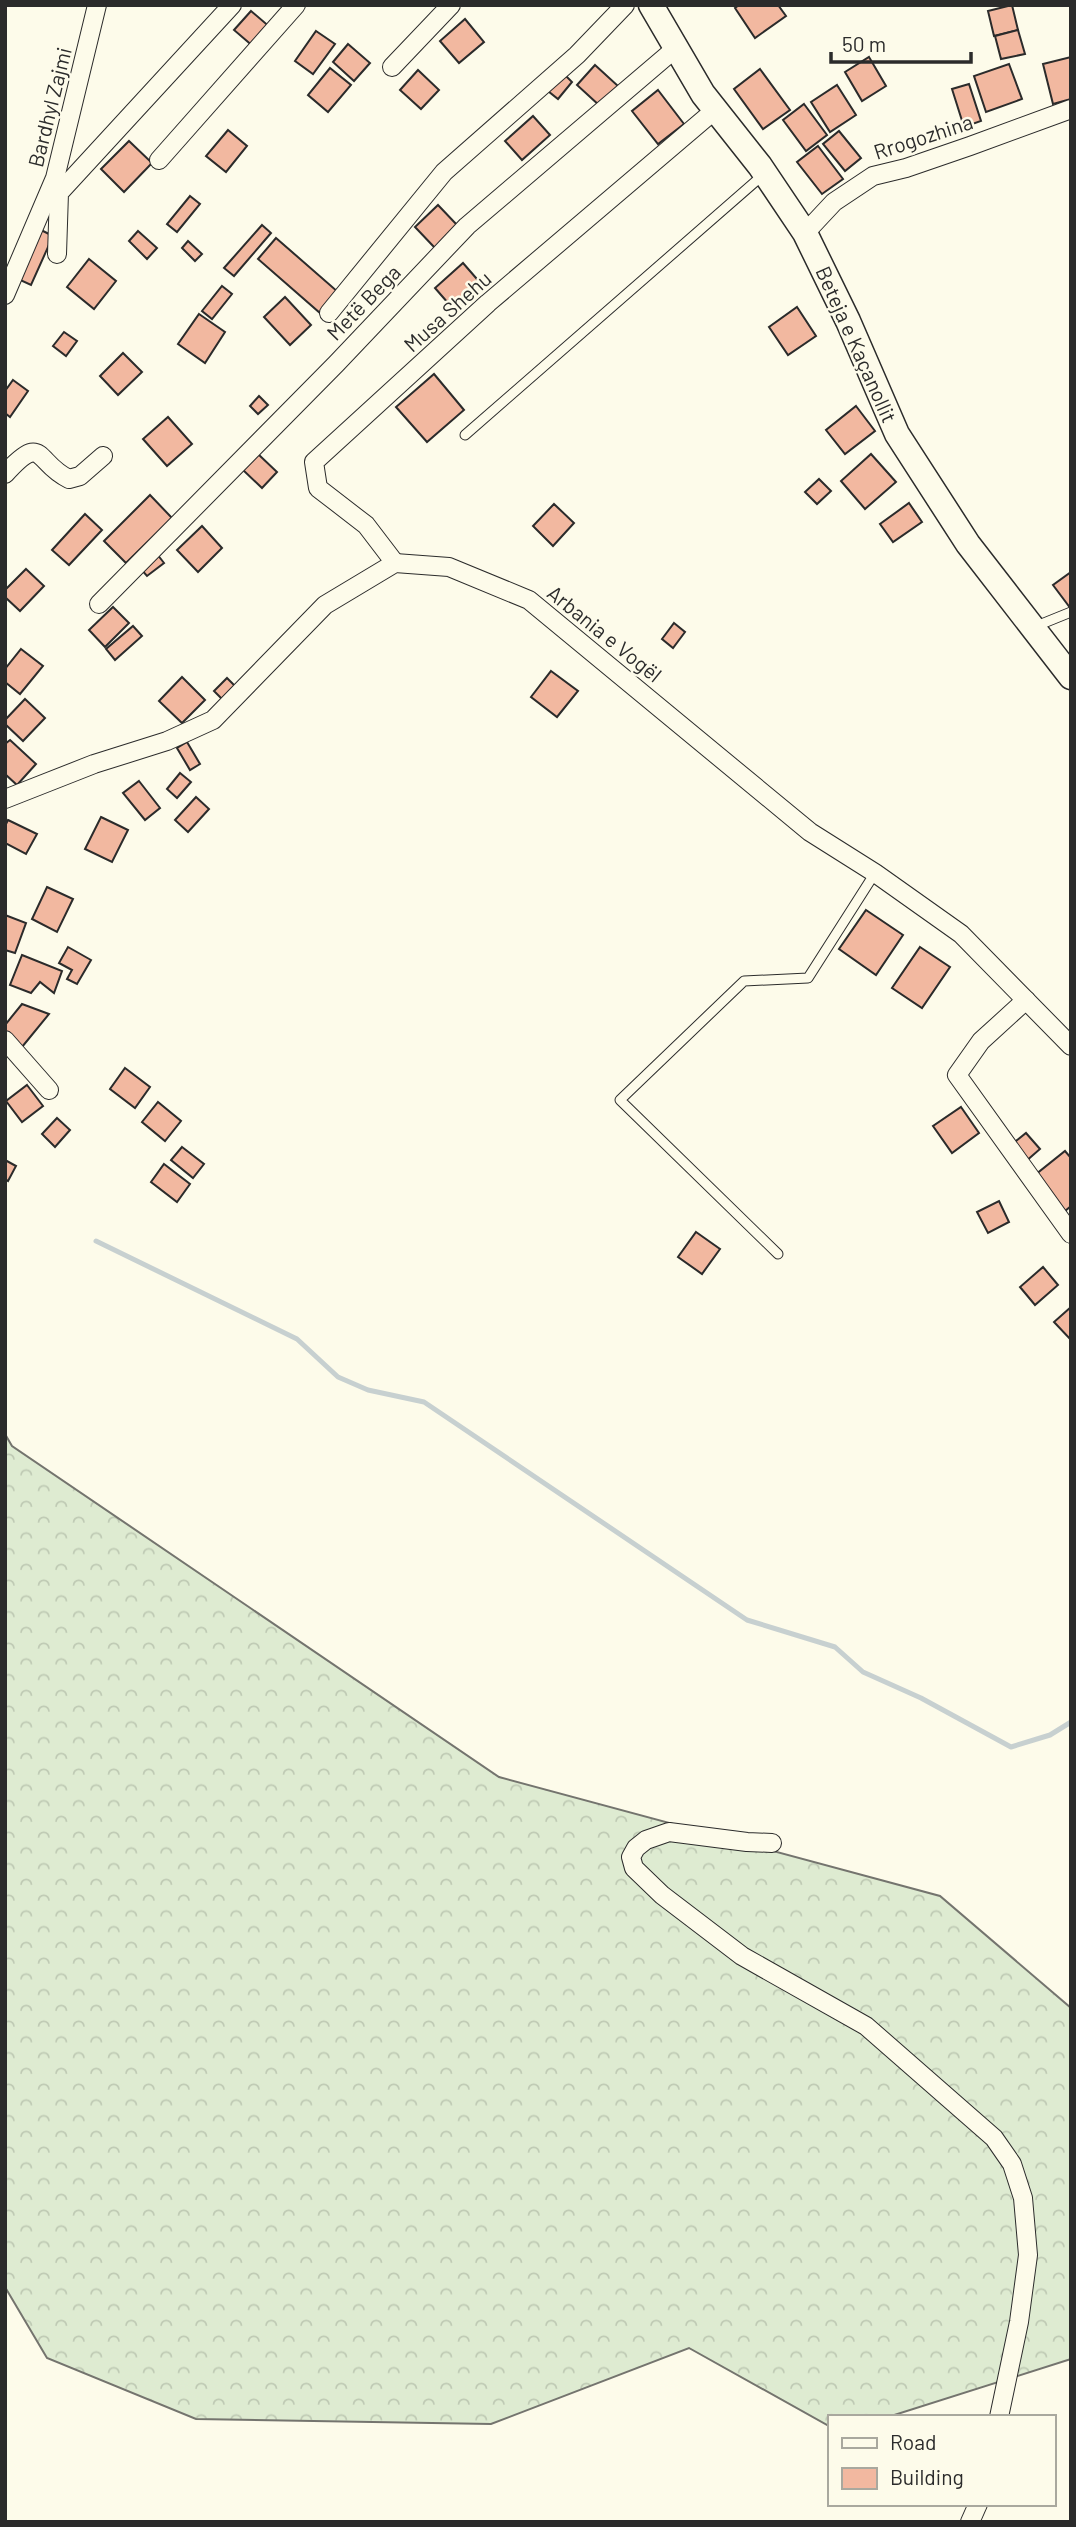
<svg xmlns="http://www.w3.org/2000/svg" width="1076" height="2527" viewBox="0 0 1076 2527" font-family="Barlow,sans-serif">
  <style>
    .forest { fill: url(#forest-crowns); stroke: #74746e; stroke-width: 2 }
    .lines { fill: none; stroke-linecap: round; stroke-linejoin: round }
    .stream { stroke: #c7d0d0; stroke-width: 5 }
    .building { fill: #f2b8a0; stroke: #2b2b2b; stroke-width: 2 }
    .lane-casing { stroke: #2b2b2b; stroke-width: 11 }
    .street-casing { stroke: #2b2b2b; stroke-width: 20 }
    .secondary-casing { stroke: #2b2b2b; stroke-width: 27 }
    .lane { stroke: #fdfbea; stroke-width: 9 }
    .street { stroke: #fdfbea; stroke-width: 18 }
    .secondary { stroke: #fdfbea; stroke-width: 24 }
    .labels { text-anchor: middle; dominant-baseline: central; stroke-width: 5; stroke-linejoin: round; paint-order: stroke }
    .street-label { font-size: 21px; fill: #2b2b2b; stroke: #fdfbea }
  </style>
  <defs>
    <pattern id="forest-crowns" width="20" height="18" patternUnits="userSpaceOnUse" patternTransform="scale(1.75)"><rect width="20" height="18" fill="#deebd1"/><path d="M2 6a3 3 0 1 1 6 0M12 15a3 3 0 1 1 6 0" fill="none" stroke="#bfcab4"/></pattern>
  </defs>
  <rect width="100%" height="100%" fill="#fdfbea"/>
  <polygon class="forest" points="5,1434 12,1446 499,1777 940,1896 1071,2008 1071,2359 888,2417 829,2417 829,2426 689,2348 491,2424 196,2419 47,2358 5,2287"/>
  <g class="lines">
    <polyline class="stream" points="96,1241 297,1339 338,1377 368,1390 424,1402 747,1620 835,1647 863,1672 921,1698 1011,1747 1050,1735 1071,1722"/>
  </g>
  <g class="building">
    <polygon points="739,5 778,5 786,16 755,38 735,8"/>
    <polygon points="1012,5 1018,30 994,36 988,11"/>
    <polygon points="251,11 271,28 254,47 234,30"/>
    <polygon points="465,19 484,42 459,63 440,41"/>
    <polygon points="1018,30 1025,54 1001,59 995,36"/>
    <polygon points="316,31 335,44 313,74 295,61"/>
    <polygon points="348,44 370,63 354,81 333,62"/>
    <polygon points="869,57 886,86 862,101 845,72"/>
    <polygon points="1071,57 1071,99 1053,104 1043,64"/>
    <polygon points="1009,64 1022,99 986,112 974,76"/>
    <polygon points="595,65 618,86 600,106 577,85"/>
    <polygon points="330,68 351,85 328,112 308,95"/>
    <polygon points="760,69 790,110 763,129 734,89"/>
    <polygon points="418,70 439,90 421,109 400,90"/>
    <polygon points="563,73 572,82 558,99 548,91"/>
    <polygon points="969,84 981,121 964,127 952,89"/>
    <polygon points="837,85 856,115 830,132 811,102"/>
    <polygon points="658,90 684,124 658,144 632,111"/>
    <polygon points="804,104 827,135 806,151 783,120"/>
    <polygon points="533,116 550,135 522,160 505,141"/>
    <polygon points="228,130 247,146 226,172 206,156"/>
    <polygon points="839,131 861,158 845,171 823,144"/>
    <polygon points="129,141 152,163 124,192 101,169"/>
    <polygon points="818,146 843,179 822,194 797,162"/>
    <polygon points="190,196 200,204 177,232 167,224"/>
    <polygon points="438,205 458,226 435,248 415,227"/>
    <polygon points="262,225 271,233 234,276 224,268"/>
    <polygon points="41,230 53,236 31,285 18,279"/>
    <polygon points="138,231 157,248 147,259 129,241"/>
    <polygon points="276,238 338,292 320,313 258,259"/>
    <polygon points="188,241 202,254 195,261 182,248"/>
    <polygon points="89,259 116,281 94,309 67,287"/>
    <polygon points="463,263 483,286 455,311 435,288"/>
    <polygon points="222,286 232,294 212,319 202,311"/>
    <polygon points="285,297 311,325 290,345 264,317"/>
    <polygon points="797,307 816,336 788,355 769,327"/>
    <polygon points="199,314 225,332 205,363 178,344"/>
    <polygon points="64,332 77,341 66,356 53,346"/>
    <polygon points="123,353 142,372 118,395 100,376"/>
    <polygon points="434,374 464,410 427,442 396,407"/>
    <polygon points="13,380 28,391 10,417 5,413 5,391"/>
    <polygon points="259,396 268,405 258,414 250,406"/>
    <polygon points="856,406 875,431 845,454 826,430"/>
    <polygon points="168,417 192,444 167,466 143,439"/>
    <polygon points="258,454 277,472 262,488 243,470"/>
    <polygon points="871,454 896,482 865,509 841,481"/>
    <polygon points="819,479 831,491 817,504 805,492"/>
    <polygon points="150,495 172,518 126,563 104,541"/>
    <polygon points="909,503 922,522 893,542 880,524"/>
    <polygon points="554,504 574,523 553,546 533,526"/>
    <polygon points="85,514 102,530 69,565 52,550"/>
    <polygon points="202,526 222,548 198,572 177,550"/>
    <polygon points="157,554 164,563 147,576 140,568"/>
    <polygon points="26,569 44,586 20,611 5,597 5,590"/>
    <polygon points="1071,572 1071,609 1053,585"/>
    <polygon points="113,607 129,623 105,647 89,630"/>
    <polygon points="674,623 685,632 673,648 662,639"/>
    <polygon points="133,626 142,636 115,660 106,649"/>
    <polygon points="21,649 43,666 20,694 5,682 5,669"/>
    <polygon points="551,671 578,691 557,717 531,697"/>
    <polygon points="182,677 205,700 182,723 159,701"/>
    <polygon points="227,678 238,689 225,702 214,691"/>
    <polygon points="25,699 45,718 23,741 5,724 5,720"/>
    <polygon points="10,740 36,764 17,785 5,774 5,744"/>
    <polygon points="187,742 200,764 190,770 177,748"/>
    <polygon points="180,773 191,782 177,798 167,789"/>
    <polygon points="139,781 160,808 145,820 123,793"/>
    <polygon points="196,797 209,809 188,832 175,820"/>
    <polygon points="101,817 128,830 112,862 85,849"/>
    <polygon points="8,820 37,834 26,854 5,843 5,826"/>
    <polygon points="47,887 73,899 57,932 32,919"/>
    <polygon points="866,910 903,935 876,975 839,949"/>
    <polygon points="5,915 26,923 15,953 5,950"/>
    <polygon points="68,947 91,960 77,984 67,979 72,970 59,963"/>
    <polygon points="920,947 950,967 922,1008 892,988"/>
    <polygon points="22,955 62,971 54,993 40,982 31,993 10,985"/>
    <polygon points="22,1004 49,1014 22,1047 5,1033 5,1025"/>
    <polygon points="125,1068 150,1087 135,1108 110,1089"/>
    <polygon points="27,1085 43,1106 22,1122 6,1101"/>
    <polygon points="158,1102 181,1121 165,1141 142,1122"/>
    <polygon points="961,1107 979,1133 952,1153 933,1126"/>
    <polygon points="57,1118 70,1130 55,1147 42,1134"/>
    <polygon points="1026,1133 1040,1149 1025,1162 1011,1145"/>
    <polygon points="182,1147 204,1164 193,1178 171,1160"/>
    <polygon points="1065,1151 1071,1158 1071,1206 1065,1211 1035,1175"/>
    <polygon points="5,1160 16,1166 8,1181 5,1179"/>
    <polygon points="164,1164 190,1184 177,1202 151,1182"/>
    <polygon points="999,1201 1009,1222 988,1233 977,1212"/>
    <polygon points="696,1232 720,1249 702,1274 678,1257"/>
    <polygon points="1043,1267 1058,1285 1035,1305 1020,1287"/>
    <polygon points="1071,1307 1071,1340 1054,1322"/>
  </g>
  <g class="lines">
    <g class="lane-casing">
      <g id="lane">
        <polyline points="465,435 763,175"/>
        <polyline points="1034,627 1071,612"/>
        <polyline points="778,1254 620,1100 744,981 808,978 875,873"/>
      </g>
    </g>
    <g class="street-casing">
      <g id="street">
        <polyline points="392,67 451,5"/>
        <polyline points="159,160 296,5"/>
        <polyline points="805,233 834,202 873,176 906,168 970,146 1071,109"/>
        <polyline points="57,254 59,193 232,5"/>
        <polyline points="5,295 55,178 97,5"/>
        <polyline points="329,313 444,172 577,55 625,5"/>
        <path d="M5,474C44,431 35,463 69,479L80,476L103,456"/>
        <polyline points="395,563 366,525 318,488 314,462 488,303 715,110"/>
        <polyline points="99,604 336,364 467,226 676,48"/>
        <polyline points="5,799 94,764 167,741 213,720 325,605 395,563 449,567 529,600 810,832 875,873 961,934 1071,1046"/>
        <polyline points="1026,1000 981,1041 957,1075 1071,1234"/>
        <polyline points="5,1040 49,1090"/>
        <polyline points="772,1843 747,1842 669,1832 646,1840 636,1848 631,1857 634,1868 662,1895 742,1956 866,2026 994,2138 1012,2164 1023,2198 1028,2255 1019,2322 999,2417"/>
        <polyline points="970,2522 978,2504"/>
      </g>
    </g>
    <g class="secondary-casing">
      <polyline id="secondary" points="651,5 703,94 760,166 805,233 848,321 897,434 968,544 1071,677"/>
    </g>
    <use href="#lane" class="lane"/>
    <use href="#street" class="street"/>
    <use href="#secondary" class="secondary"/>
  </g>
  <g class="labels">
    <g class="street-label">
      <text transform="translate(49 107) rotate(-76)">Bardhyl Zajmi</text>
      <text transform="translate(923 136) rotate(-18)">Rrogozhina</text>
      <text transform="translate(363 302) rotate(-46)">Metë Bega</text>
      <text transform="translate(447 311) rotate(-42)">Musa Shehu</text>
      <text transform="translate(857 344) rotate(66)">Beteja e Kaçanollit</text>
      <text transform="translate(605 633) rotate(39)">Arbania e Vogël</text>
    </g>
  </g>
  <rect width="1076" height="2527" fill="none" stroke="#2b2b2b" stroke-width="14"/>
  <rect x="828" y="2415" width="228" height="91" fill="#fdfbea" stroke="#a9a89e" stroke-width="2"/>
  <rect x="842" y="2438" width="35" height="10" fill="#fdfbea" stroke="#a9a89e" stroke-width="2"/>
  <text x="890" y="2450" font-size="21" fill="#2b2b2b">Road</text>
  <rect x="842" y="2468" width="35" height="21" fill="#f2b8a0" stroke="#a9a89e" stroke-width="2"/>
  <text x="890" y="2485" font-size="21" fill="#2b2b2b">Building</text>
  <path d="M831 52v10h140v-10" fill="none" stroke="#2b2b2b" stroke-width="3.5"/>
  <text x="842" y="52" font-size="21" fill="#2b2b2b" stroke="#fdfbea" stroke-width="5" paint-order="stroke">50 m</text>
</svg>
